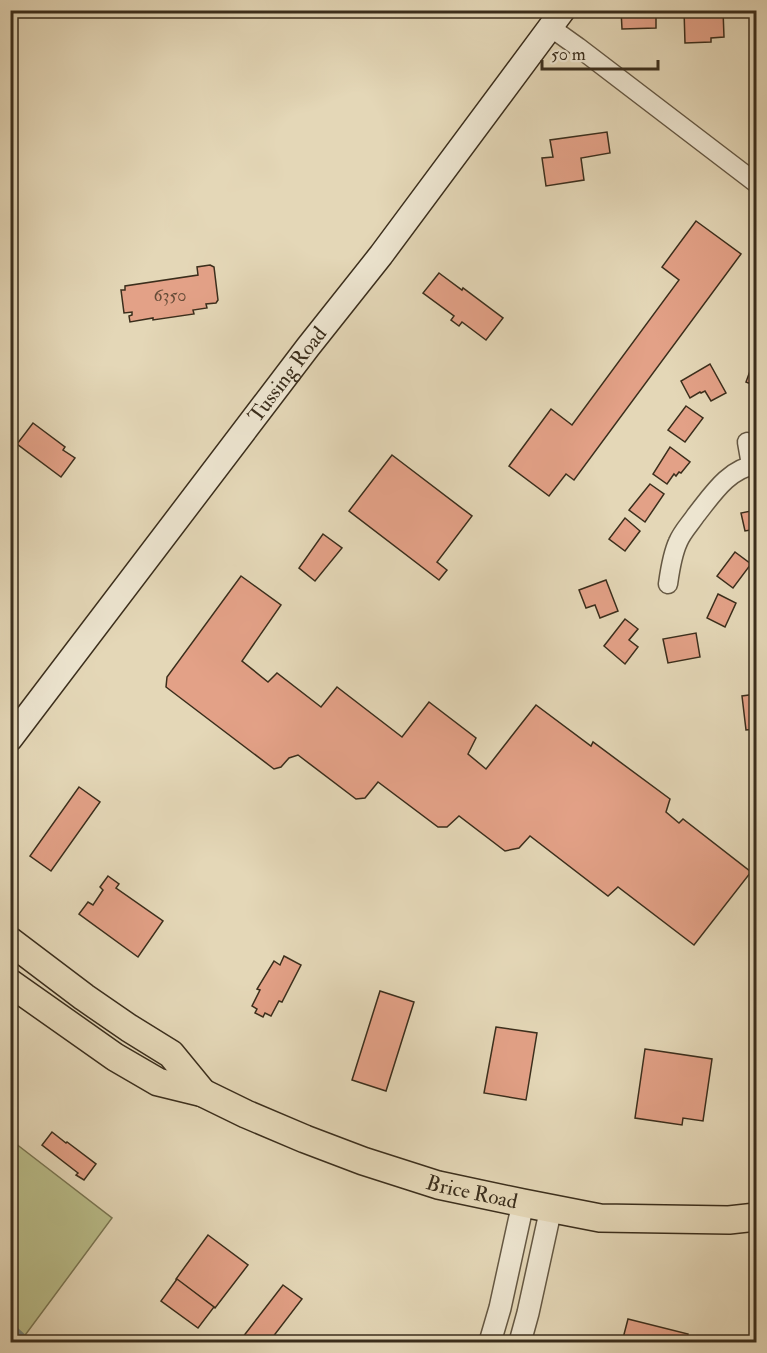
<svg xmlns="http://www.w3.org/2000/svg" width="767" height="1353" viewBox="0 0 767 1353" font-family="'IM FELL Double Pica',serif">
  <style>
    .green { fill: #b9bd8a; stroke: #7a7653; stroke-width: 1.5 }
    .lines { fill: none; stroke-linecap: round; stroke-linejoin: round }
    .stream { stroke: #74807a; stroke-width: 4.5 }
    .building { fill: #e3a187; stroke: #3b2e1c; stroke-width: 1.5 }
    .minor-casing { stroke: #655843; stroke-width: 21 }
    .tertiary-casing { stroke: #655843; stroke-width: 24 }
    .secondary-casing { stroke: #3b2e1c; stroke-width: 27 }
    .primary-casing { stroke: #3b2e1c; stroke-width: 30 }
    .minor { stroke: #ede5d0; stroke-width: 18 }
    .tertiary { stroke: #ede5d0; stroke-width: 21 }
    .secondary { stroke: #ede5d0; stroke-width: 24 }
    .primary { stroke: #e4d7b7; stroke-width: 27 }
    .labels { text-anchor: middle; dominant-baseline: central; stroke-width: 5; stroke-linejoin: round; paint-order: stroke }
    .number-label { font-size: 18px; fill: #654b37 }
    .street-label { font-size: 21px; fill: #3b2e1c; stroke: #ede5d0 }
  </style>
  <rect width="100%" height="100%" fill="#e4d7b7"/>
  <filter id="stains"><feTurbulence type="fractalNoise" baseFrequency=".00333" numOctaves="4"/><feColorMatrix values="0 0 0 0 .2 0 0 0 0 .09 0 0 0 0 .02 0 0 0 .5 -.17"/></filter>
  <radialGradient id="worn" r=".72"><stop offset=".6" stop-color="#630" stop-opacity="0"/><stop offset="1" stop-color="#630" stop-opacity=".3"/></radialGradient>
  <polygon class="green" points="11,1140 112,1218 20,1342 10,1342"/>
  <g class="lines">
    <polyline class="stream" points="10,1324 30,1342"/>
  </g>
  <g class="building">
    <polygon points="621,10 656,10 656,28 622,29"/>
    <polygon points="684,10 723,10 724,37 711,38 711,42 685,43"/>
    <polygon points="607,132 610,153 581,158 584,180 546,186 542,158 553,157 550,140"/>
    <polygon points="696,221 741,254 574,480 566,474 549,496 509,466 551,409 572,425 679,280 662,267"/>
    <polygon points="210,265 214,267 218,300 216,303 206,304 207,308 193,310 194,314 153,320 153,318 130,322 129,316 132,315 132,312 124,313 121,290 125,290 125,286 198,275 197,267"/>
    <polygon points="439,273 462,290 463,288 503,318 486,340 462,322 459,326 451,320 454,316 423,293"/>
    <polygon points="753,363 756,364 756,386 746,382"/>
    <polygon points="710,364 726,393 711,401 705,391 701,393 700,392 690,398 681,381"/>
    <polygon points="686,406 703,418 685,442 668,430"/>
    <polygon points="33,423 65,447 63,450 75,458 61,477 17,444"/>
    <polygon points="670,447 690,462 681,473 679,472 676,476 674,474 667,484 653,474"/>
    <polygon points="392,455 472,516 437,562 447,570 439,580 349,511"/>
    <polygon points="650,484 664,494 645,522 629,510"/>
    <polygon points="756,500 756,529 745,531 741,513 756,510 754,501"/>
    <polygon points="625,518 640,531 625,551 609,539"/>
    <polygon points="323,534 342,548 315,581 299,568"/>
    <polygon points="735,552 751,564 733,588 717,576"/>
    <polygon points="241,576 281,605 242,661 268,682 277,673 321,707 337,687 402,737 429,702 476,738 468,754 486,769 536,705 591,746 593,742 670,799 666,812 679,823 683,819 751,872 694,945 618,887 608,896 530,836 519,848 505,851 459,816 447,827 438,827 378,782 365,798 356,799 298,755 289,758 281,767 274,769 166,687 167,677"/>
    <polygon points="606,580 618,611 600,618 595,605 586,608 579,590"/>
    <polygon points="718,594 736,603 725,627 707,618"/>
    <polygon points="625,619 638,629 629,640 638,647 625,664 604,646"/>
    <polygon points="696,633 700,657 668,663 663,639"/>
    <polygon points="756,694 756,729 746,730 742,696"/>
    <polygon points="79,787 100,802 51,871 30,856"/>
    <polygon points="108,876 119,884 116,888 163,921 138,957 79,914 88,902 93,905 103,890 100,887"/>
    <polygon points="284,956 301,965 282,1002 279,1001 271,1016 265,1013 263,1017 255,1013 257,1009 252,1006 260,990 257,989 274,961 280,965"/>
    <polygon points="380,991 414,1002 386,1091 352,1080"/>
    <polygon points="496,1027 537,1033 526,1100 484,1093"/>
    <polygon points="645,1049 712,1059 703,1121 683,1118 682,1125 635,1118"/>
    <polygon points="52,1132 66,1143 67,1142 96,1164 84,1180 76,1175 78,1173 42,1145"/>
    <polygon points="208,1235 248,1265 215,1308 176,1279"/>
    <polygon points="177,1279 214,1307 198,1328 161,1301"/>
    <polygon points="283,1285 302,1299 269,1342 239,1342"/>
    <polygon points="628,1319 688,1334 686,1342 622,1342"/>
  </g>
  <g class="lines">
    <g class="minor-casing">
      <g id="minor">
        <polyline points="550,27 578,47 756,183"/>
        <polyline points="747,442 751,465"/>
        <path d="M668,584C670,570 672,555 678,542C682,532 690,524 696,515C712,495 729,468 756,465"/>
      </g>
    </g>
    <g class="tertiary-casing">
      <g id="tertiary">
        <polyline points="490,1342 500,1308 523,1203"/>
        <polyline points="520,1342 528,1313 551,1208"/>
      </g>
    </g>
    <g class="secondary-casing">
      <g id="secondary">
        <path id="s1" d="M10,739L308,347L381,255L563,10"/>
      </g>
    </g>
    <g class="primary-casing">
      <g id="primary">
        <polyline points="10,941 84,997 129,1028 171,1054 203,1093"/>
        <path id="s2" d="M10,983L115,1057L158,1082L203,1093L246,1114L305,1139L363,1161L438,1185L523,1203L600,1218L729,1220L756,1217"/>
      </g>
    </g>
    <use href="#minor" class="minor"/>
    <use href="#tertiary" class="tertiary"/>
    <use href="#secondary" class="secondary"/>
    <use href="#primary" class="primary"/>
  </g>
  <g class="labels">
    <g class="number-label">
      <text x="170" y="295">6350</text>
    </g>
    <g class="street-label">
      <text stroke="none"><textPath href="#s1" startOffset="458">Tussing Road</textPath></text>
      <text stroke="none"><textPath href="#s2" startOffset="512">Brice Road</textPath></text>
    </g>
  </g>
  <rect width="767" height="1353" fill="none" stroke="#e4d7b7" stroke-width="36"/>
  <rect x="12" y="12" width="743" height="1329" fill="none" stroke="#3b2e1c" stroke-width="3"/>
  <rect x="18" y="18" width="731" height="1317" fill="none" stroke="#3b2e1c" stroke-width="1.5"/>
  <path d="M542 60v9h116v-9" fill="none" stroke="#3b2e1c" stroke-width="3"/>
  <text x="551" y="60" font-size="18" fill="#3b2e1c" stroke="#ede5d0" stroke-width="4.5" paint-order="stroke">50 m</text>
  <rect width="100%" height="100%" filter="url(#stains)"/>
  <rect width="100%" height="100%" fill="url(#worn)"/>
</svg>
